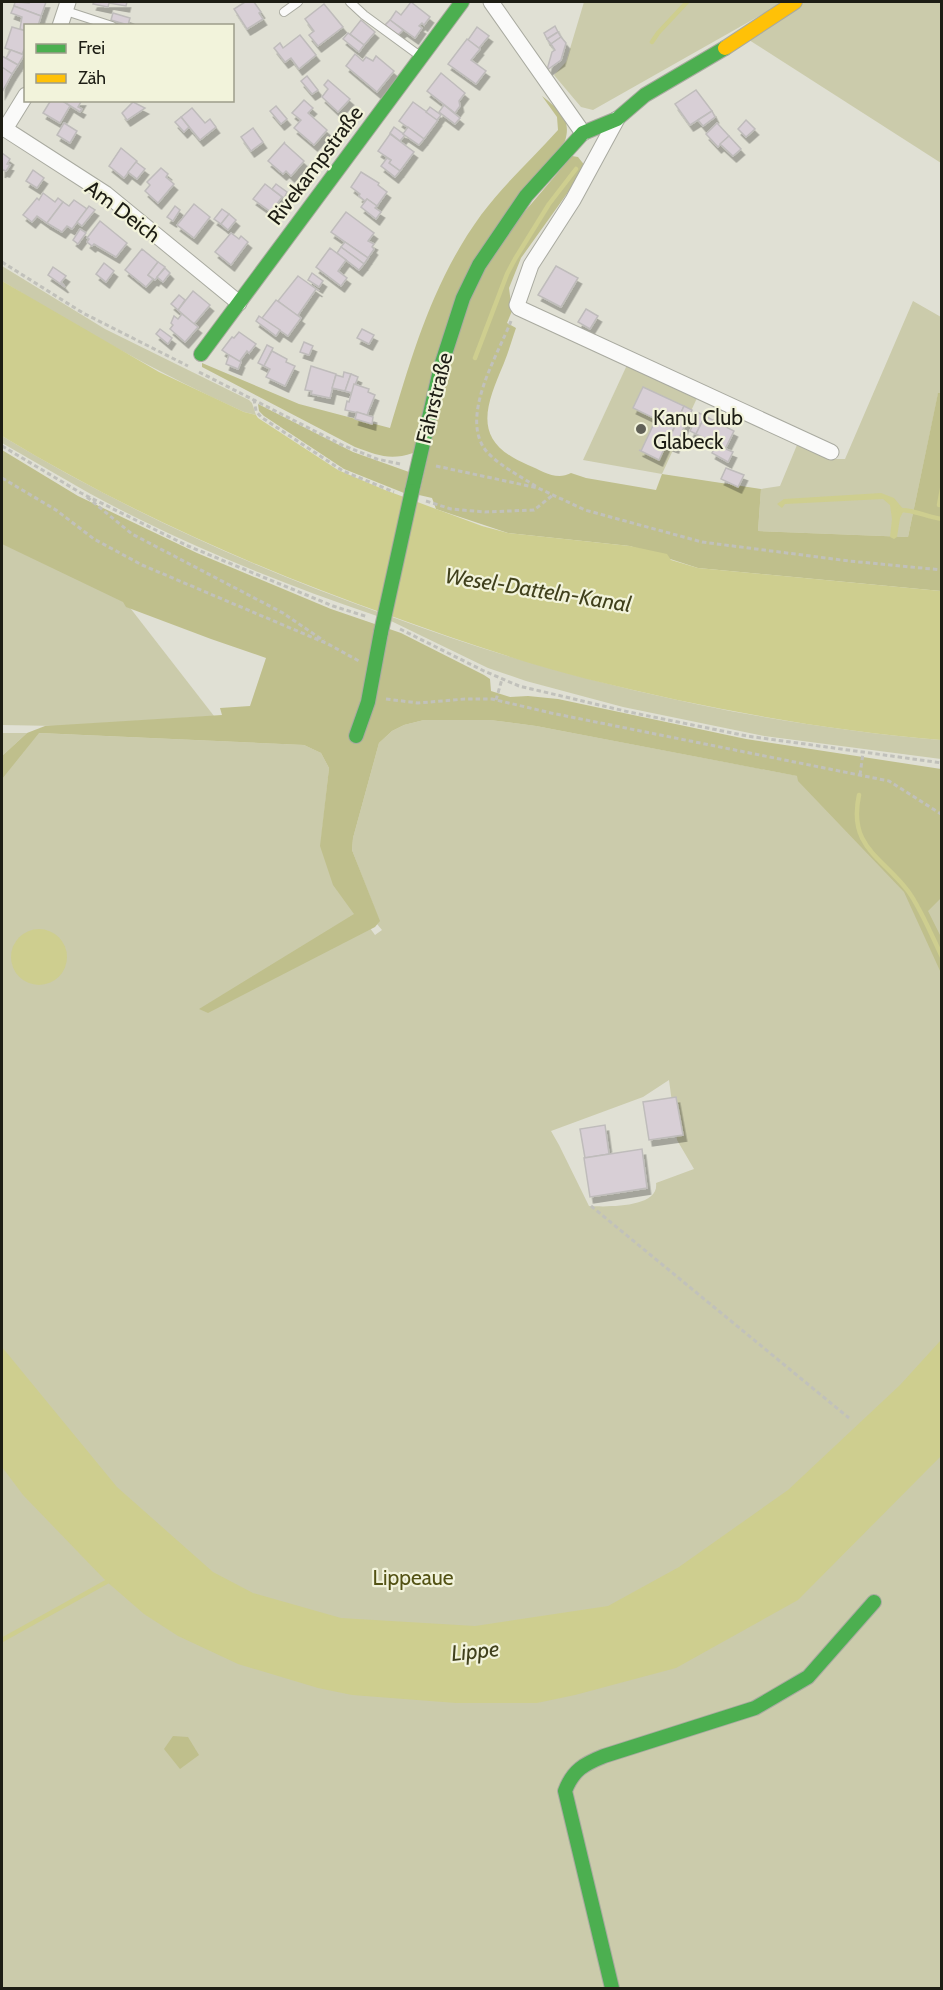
<svg xmlns="http://www.w3.org/2000/svg" width="943" height="1990" viewBox="0 0 943 1990" font-family="Cabin,sans-serif">
  <style>
    .green { fill: #cbcbab; fill-rule: evenodd }
    .forest { fill: #bfbf8c }
    .water { fill: #cece8f }
    .lines { fill: none; stroke-linecap: round; stroke-linejoin: round }
    .stream { stroke: #cece8f; stroke-width: 4.5 }
    .building { fill: #d8cfd6; stroke: #bfbcbb; stroke-width: 1.5; filter: url(#shadow) }
    .lane-casing { stroke: #a9aaa0; stroke-width: 10 }
    .street-casing { stroke: #a9aaa0; stroke-width: 17 }
    .fast-casing { stroke: #a9aaa0; stroke-width: 16 }
    .slow-casing { stroke: #a9aaa0; stroke-width: 16 }
    .path { stroke: #c1c1bb; stroke-width: 3; stroke-dasharray: 4.5 3; stroke-linecap: butt }
    .lane { stroke: #fafaf9; stroke-width: 8 }
    .street { stroke: #fafaf9; stroke-width: 15 }
    .fast { stroke: #4caf50; stroke-width: 14 }
    .slow { stroke: #ffc107; stroke-width: 14 }
    .fast-bridge-casing { stroke: #a9aaa0; stroke-width: 16; stroke-linecap: butt }
    .fast-bridge { stroke: #4caf50; stroke-width: 14 }
    .poi-dot { fill: #616157; stroke: #f2f3db; stroke-width: 2 }
    .labels { text-anchor: middle; dominant-baseline: central; stroke-width: 4.5; stroke-linejoin: round; paint-order: stroke }
    .street-label { font-size: 21px; fill: #1d1d14; stroke: #f2f3db }
    .poi-label { font-size: 21px; fill: #1d1d14; stroke: #f2f3db; text-anchor: start }
    .park-label { font-size: 21px; fill: #535214; stroke: #f2f3db }
    .water-label { font-size: 22px; font-style: italic; fill: #40401c; stroke: #f2f3db }
  </style>
  <defs>
    <filter id="shadow"><feDropShadow dx="3.5" dy="6" stdDeviation="0" flood-color="#0004"/></filter>
  </defs>
  <rect width="100%" height="100%" fill="#e0e0d4"/>
  <g class="green">
    <polygon points="584,2 784,2 593,110 581,107 554,75 566,62"/>
    <polygon points="805,2 941,2 941,163 749,40"/>
    <path d="M2,266L105,329L249,400L252,403L256,415L244,412C160,374 80,329 2,281Z"/>
    <polygon points="913,301 941,317 941,393 938,394 908,537 758,531 761,489 780,486 797,445 828,459 845,459"/>
    <polygon points="627,365 697,398 662,474 583,460"/>
    <path d="M2,436C121,508 247,565 378,612L377,616C297,589 218,558 141,520C93,497 48,469 2,443Z"/>
    <polygon points="2,532 117,591 214,716 57,726 2,725"/>
    <path d="M392,617C568,682 754,724 941,740V759L764,736L623,707L526,681L488,668L391,621Z"/>
    <path d="M424,720H490L536,726L798,776V781L941,779V1988H2V774L38,733L304,745L321,753L329,768L321,842L352,903L375,935L382,930L377,924L379,920L352,850L353,838L379,743L392,731L404,725ZM669,1080L677,1140L694,1169L656,1183C660,1208 607,1207 589,1206L559,1145L551,1131L643,1097Z"/>
    <polygon points="2,733 27,733 2,756"/>
  </g>
  <g class="forest">
    <path d="M542,96C559,110 572,118 565,141L495,232L413,453C389,461 378,455 355,447L202,367V363L299,404L390,428C413,352 433,281 481,215C504,184 532,159 558,130L557,117Z"/>
    <path d="M572,156L578,157L586,167L521,258L509,288L512,311L507,323L516,328C512,339 509,351 504,363C485,408 471,441 528,465C543,471 556,481 571,473L586,478L656,490L662,474L761,489L758,531L908,537L938,393H941V591L698,568L630,546L508,533L436,509L432,498L419,495L456,330L493,249Z"/>
    <polygon points="258,404 353,452 409,472 404,493 344,469 264,416 259,411"/>
    <polygon points="2,450 78,496 197,553 331,609 401,633 484,675 490,679 491,691 510,697 528,696 558,699 746,739 941,769 941,898 928,911 941,937 941,973 904,892 798,781 797,776 536,726 490,720 424,720 404,725 392,731 379,743 353,838 352,850 380,921 375,927 208,1013 199,1009 354,914 333,885 320,846 329,768 321,753 304,745 39,733 2,779 2,756 27,733 45,726 222,715 220,708 250,706 266,658 211,639 126,607 123,602 2,544"/>
    <polygon points="173,1736 188,1737 199,1755 180,1769 164,1749"/>
  </g>
  <g class="water">
    <path d="M2,281L159,372L244,412L256,415L258,418L338,470L385,490L482,526L508,533L630,546L667,554L671,560L698,568L941,591V740C822,730 703,708 587,679C521,662 455,639 391,616C255,568 126,511 2,436Z"/>
    <polygon points="881,493 894,498 904,510 900,518 897,537 894,539 890,537 892,519 890,505 883,499 785,504 782,508 777,504 784,499"/>
    <circle cx="39" cy="957" r="28"/>
    <polygon points="941,1340 941,1456 798,1600 676,1668 575,1695 537,1703 456,1703 352,1695 318,1688 238,1664 178,1636 144,1614 106,1581 23,1495 2,1467 2,1347 117,1487 213,1572 253,1593 341,1618 475,1626 608,1606 679,1567 788,1490 900,1385"/>
  </g>
  <g class="lines">
    <g class="stream">
      <polyline points="652,42 658,33 687,2"/>
      <polyline points="475,358 507,274 515,259 549,204 576,169"/>
      <polyline points="939,505 942,489"/>
      <path d="M898,510C913,509 926,517 942,519"/>
      <path d="M859,795C848,847 881,856 908,891C920,907 933,938 942,957"/>
      <polyline points="2,1640 110,1580"/>
    </g>
  </g>
  <g class="building">
    <polygon points="15,2 29,3 29,2 46,2 41,16 14,6"/>
    <polygon points="94,2 127,2 126,6 109,3 108,7 93,4"/>
    <polygon points="245,2 254,2 261,12 259,13 263,19 247,29 234,9"/>
    <polygon points="411,2 430,17 424,25 422,23 419,26 422,28 415,38 390,20 396,11 401,15"/>
    <polygon points="324,4 343,27 318,46 309,35 314,31 305,19"/>
    <polygon points="14,6 41,16 38,26 26,26 26,31 20,29 22,17 11,13"/>
    <polygon points="113,13 130,18 128,25 111,20"/>
    <polygon points="361,20 375,32 364,45 350,34"/>
    <polygon points="390,20 403,30 398,35 385,25"/>
    <polygon points="555,26 558,32 547,39 544,33"/>
    <polygon points="12,27 26,31 26,45 22,54 5,48"/>
    <polygon points="477,27 489,36 479,48 468,40"/>
    <polygon points="558,32 561,37 551,44 547,39"/>
    <polygon points="348,33 364,45 359,52 343,39"/>
    <polygon points="300,35 316,55 299,69 291,58 285,62 274,48 280,43 283,48"/>
    <polygon points="561,37 566,43 561,60 547,70 552,52 555,50 551,44"/>
    <polygon points="467,39 480,49 471,60 486,71 476,84 448,64"/>
    <polygon points="11,50 24,55 18,65 6,58"/>
    <polygon points="355,54 363,61 366,57 373,61 376,56 394,71 377,92 346,66"/>
    <polygon points="2,56 18,65 12,74 2,68"/>
    <polygon points="2,67 12,74 2,92"/>
    <polygon points="441,73 465,93 459,101 460,106 455,113 427,91"/>
    <polygon points="307,76 318,90 312,94 301,81"/>
    <polygon points="328,80 350,99 338,112 322,97 328,89 324,85"/>
    <polygon points="696,90 712,111 690,125 675,104"/>
    <polygon points="51,100 61,100 70,106 60,123 43,113"/>
    <polygon points="61,100 82,100 78,107 82,109 80,112"/>
    <polygon points="304,100 313,108 308,113 327,130 314,145 294,128 301,120 292,113"/>
    <polygon points="133,102 145,108 127,120 122,113"/>
    <polygon points="413,102 438,120 424,139 399,121"/>
    <polygon points="444,105 460,118 455,124 439,112"/>
    <polygon points="276,106 287,119 281,124 270,111"/>
    <polygon points="430,107 441,115 437,120 426,112"/>
    <polygon points="192,108 205,123 210,119 216,127 200,140 181,117"/>
    <polygon points="712,111 715,117 703,126 698,120"/>
    <polygon points="181,117 189,127 184,132 175,122"/>
    <polygon points="746,120 755,129 746,137 738,129"/>
    <polygon points="64,123 77,131 70,143 57,135"/>
    <polygon points="717,123 729,136 718,147 706,134"/>
    <polygon points="394,127 405,135 400,141 390,133"/>
    <polygon points="408,127 424,139 419,145 403,134"/>
    <polygon points="253,128 263,142 251,151 241,137"/>
    <polygon points="390,134 414,152 400,171 389,163 391,160 378,151"/>
    <polygon points="729,136 741,149 733,156 720,144"/>
    <polygon points="285,142 284,143 304,161 291,176 286,171 283,174 268,161"/>
    <polygon points="121,148 137,161 124,178 109,166"/>
    <polygon points="2,153 10,159 7,164 10,165 6,171 3,170 2,172"/>
    <polygon points="387,158 391,160 389,163 400,171 395,177 381,166"/>
    <polygon points="136,162 145,169 137,179 128,172"/>
    <polygon points="161,168 168,174 166,177 174,184 158,203 145,191 150,185 147,182"/>
    <polygon points="33,170 44,178 37,188 26,181"/>
    <polygon points="361,172 379,183 378,185 387,192 377,206 367,199 365,201 359,196 360,194 351,187"/>
    <polygon points="265,184 282,197 271,212 253,199"/>
    <polygon points="276,184 287,192 284,198 272,189"/>
    <polygon points="43,193 55,202 58,198 63,202 47,223 37,216 32,222 23,215 37,198 39,200"/>
    <polygon points="367,199 377,206 375,208 381,212 376,219 361,207"/>
    <polygon points="74,200 87,209 72,229 67,226 62,232 47,223 63,202 69,206"/>
    <polygon points="194,204 210,217 194,238 177,225"/>
    <polygon points="89,206 95,210 82,226 77,222"/>
    <polygon points="175,206 180,210 173,221 167,217"/>
    <polygon points="222,209 229,214 221,224 214,219"/>
    <polygon points="346,212 374,233 368,241 374,244 372,247 374,249 368,258 331,232"/>
    <polygon points="229,214 236,220 228,230 221,224"/>
    <polygon points="100,221 127,243 116,257 94,244 92,246 87,242 89,239 87,238"/>
    <polygon points="80,229 86,233 78,244 73,240"/>
    <polygon points="231,233 239,239 241,236 248,242 231,265 215,252"/>
    <polygon points="345,242 368,258 364,264 341,247"/>
    <polygon points="341,247 364,264 359,270 337,253"/>
    <polygon points="330,248 346,260 338,271 347,278 341,286 316,267"/>
    <polygon points="142,249 158,262 148,275 153,279 146,287 125,270"/>
    <polygon points="158,262 165,267 155,280 148,275"/>
    <polygon points="104,263 114,271 106,282 96,274"/>
    <polygon points="556,266 578,278 561,307 538,295"/>
    <polygon points="53,267 66,276 61,282 65,287 48,275"/>
    <polygon points="165,268 170,273 163,282 157,277"/>
    <polygon points="312,273 323,281 319,287 308,280"/>
    <polygon points="298,276 319,291 316,289 298,315 299,317 278,301"/>
    <polygon points="193,291 210,305 194,324 178,310"/>
    <polygon points="179,295 185,300 178,310 171,304"/>
    <polygon points="276,300 301,318 288,336 262,318"/>
    <polygon points="586,309 598,316 590,329 578,322"/>
    <polygon points="182,314 198,327 185,342 170,329 173,325 171,323 174,316 178,319"/>
    <polygon points="259,316 280,330 276,336 256,321"/>
    <polygon points="160,329 172,338 168,344 156,334"/>
    <polygon points="362,329 374,335 369,344 357,338"/>
    <polygon points="239,332 256,344 249,353 247,351 239,362 222,350 232,337 234,338"/>
    <polygon points="304,342 313,346 309,355 300,352"/>
    <polygon points="267,345 273,348 264,366 258,363"/>
    <polygon points="272,351 287,359 286,362 295,366 285,386 266,377 270,369 264,366"/>
    <polygon points="229,355 241,362 238,369 226,364"/>
    <polygon points="311,366 336,374 330,398 311,394 312,391 305,390"/>
    <polygon points="344,372 351,374 345,391 332,388 336,375 343,377"/>
    <polygon points="351,374 358,377 352,393 345,391"/>
    <polygon points="354,384 369,389 368,392 375,395 367,415 345,410 347,401 349,402"/>
    <polygon points="643,387 684,406 659,460 639,450 641,451 656,419 633,408"/>
    <polygon points="684,406 692,410 675,447 667,444"/>
    <polygon points="357,412 373,417 372,424 355,419"/>
    <polygon points="699,413 705,416 696,434 690,431"/>
    <polygon points="705,416 734,431 725,449 696,434"/>
    <polygon points="716,445 733,452 728,462 712,453"/>
    <polygon points="726,468 744,475 738,487 721,479"/>
    <polygon points="676,1097 683,1135 649,1140 643,1102"/>
    <polygon points="605,1125 609,1154 585,1158 580,1129"/>
    <polygon points="642,1149 647,1188 590,1197 584,1158"/>
  </g>
  <g class="lines">
    <g class="lane-casing">
      <g id="lane">
        <polyline points="350,2 364,15 420,56"/>
        <polyline points="66,11 112,26"/>
        <polyline points="284,12 298,2"/>
      </g>
    </g>
    <g class="street-casing">
      <g id="street">
        <polyline points="491,2 583,133"/>
        <polyline points="60,26 68,2"/>
        <polyline points="617,119 573,200 531,265 517,305 519,308 831,452"/>
        <polyline points="2,127 106,194 239,303"/>
        <polyline points="5,129 26,95"/>
      </g>
    </g>
    <g class="fast-casing">
      <g id="fast">
        <polyline points="201,354 462,2"/>
        <polyline points="412,491 441,366 463,298 479,265 526,196 583,133 617,119 645,95 725,48"/>
        <polyline points="356,736 368,702 381,632"/>
        <path d="M612,1988L565,1791C573,1770 584,1764 604,1756L755,1708L808,1677L874,1602"/>
      </g>
    </g>
    <g class="slow-casing">
      <polyline id="slow" points="725,48 795,2"/>
    </g>
    <g class="path">
      <polyline points="2,262 83,313 188,366"/>
      <path d="M511,321C498,355 458,418 487,452C500,466 520,476 537,487"/>
      <polyline points="199,372 342,445 377,459 400,464"/>
      <polyline points="254,399 256,411 261,417 343,471 394,492"/>
      <polyline points="2,446 81,493 188,546 333,606 368,617"/>
      <polyline points="436,466 538,488 585,510 702,542 849,561 942,570"/>
      <polyline points="2,478 56,510 94,539 142,565 328,644 359,661"/>
      <polyline points="87,497 132,534 283,613 324,641"/>
      <polyline points="426,501 451,509 485,512 534,510 553,495"/>
      <polyline points="400,629 484,671 519,686 629,712 747,736 942,763"/>
      <polyline points="386,699 418,703 465,699 492,699 551,713 889,781 941,814"/>
      <polyline points="496,700 502,679"/>
      <polyline points="860,775 863,753"/>
      <polyline points="591,1206 849,1418"/>
    </g>
    <use href="#lane" class="lane"/>
    <use href="#street" class="street"/>
    <use href="#fast" class="fast"/>
    <use href="#slow" class="slow"/>
    <g class="fast-bridge-casing">
      <polyline id="fast-bridge" points="381,632 412,491"/>
    </g>
    <use href="#fast-bridge" class="fast-bridge"/>
  </g>
  <circle class="poi-dot" cx="641" cy="429" r="6"/>
  <g class="labels">
    <g class="street-label">
      <text transform="translate(315 165) rotate(-53)">Rivekampstraße</text>
      <text transform="translate(123 211) rotate(37)">Am Deich</text>
      <text transform="translate(434 398) rotate(-76)">Fährstraße</text>
    </g>
    <g class="poi-label">
      <text x="653" y="417">Kanu Club<tspan x="653" dy="24">Glabeck</tspan></text>
    </g>
    <g class="park-label">
      <text x="413" y="1577">Lippeaue</text>
    </g>
    <g class="water-label">
      <text transform="translate(538 590) rotate(9)">Wesel-Datteln-Kanal</text>
      <text transform="translate(475 1651) rotate(-6)">Lippe</text>
    </g>
  </g>
  <rect width="943" height="1990" fill="none" stroke="#1d1d14" stroke-width="6"/>
  <rect x="24" y="24" width="210" height="78" fill="#f2f3db" stroke="#9d9d8b" stroke-width="1.5"/>
  <rect x="36" y="44" width="30" height="9" fill="#4caf50" stroke="#9d9d8b" stroke-width="1.5"/>
  <text x="78" y="54" font-size="18" fill="#1d1d14">Frei</text>
  <rect x="36" y="74" width="30" height="9" fill="#ffc107" stroke="#9d9d8b" stroke-width="1.5"/>
  <text x="78" y="84" font-size="18" fill="#1d1d14">Zäh</text>
</svg>
